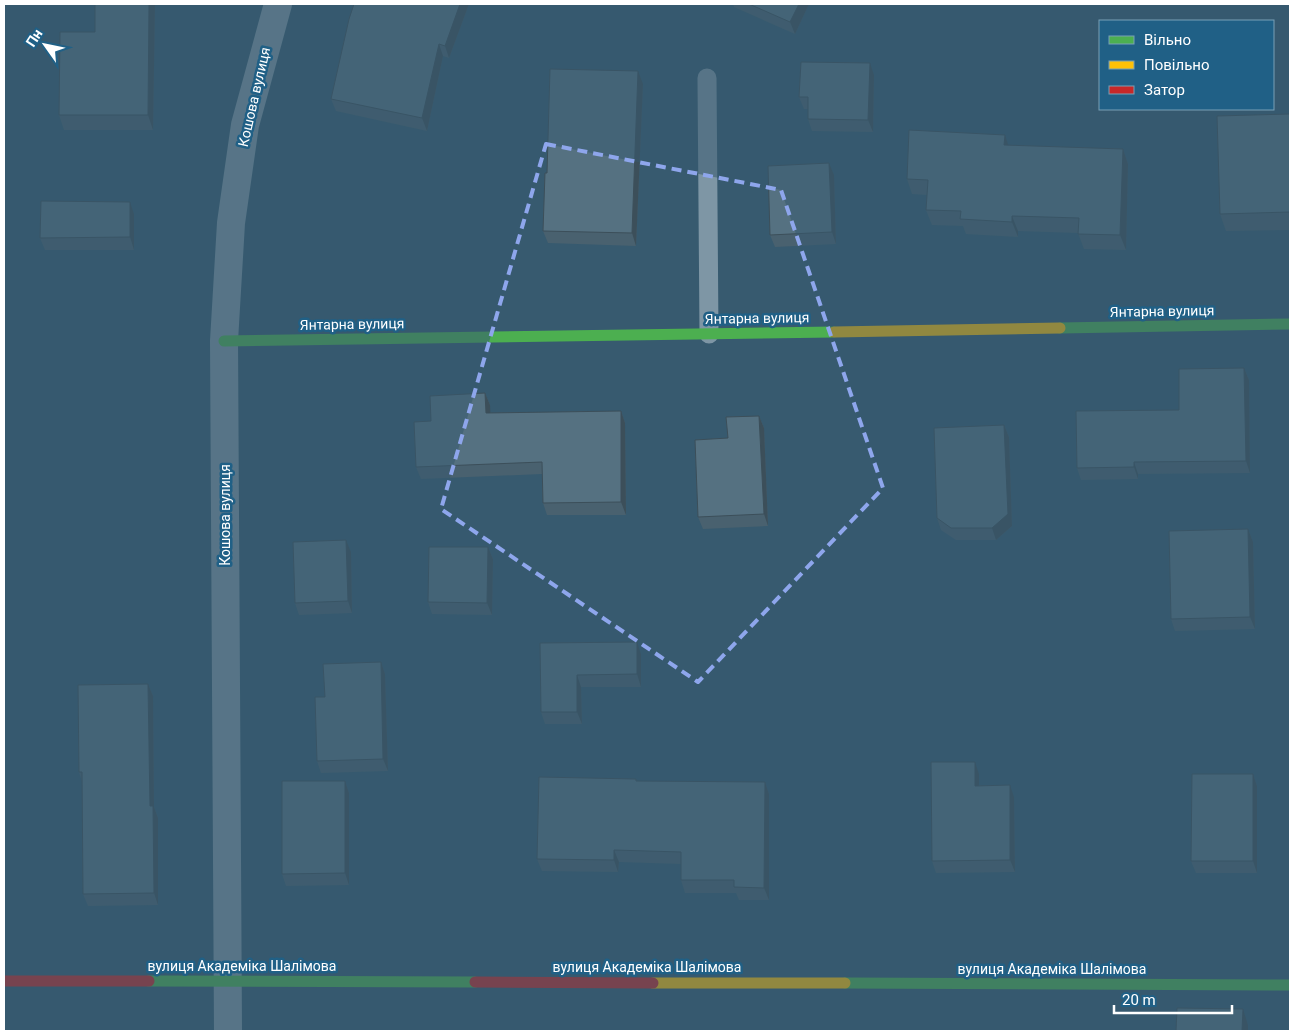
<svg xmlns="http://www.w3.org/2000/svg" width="1294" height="1035" viewBox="0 0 1294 1035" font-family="Roboto,sans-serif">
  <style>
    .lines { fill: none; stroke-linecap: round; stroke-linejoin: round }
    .lane { stroke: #7e96a5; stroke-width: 19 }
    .street { stroke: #7e96a5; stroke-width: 28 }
    .fast { stroke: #4caf50; stroke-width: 11 }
    .slow { stroke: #ffc107; stroke-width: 11 }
    .jam { stroke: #c62828; stroke-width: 11 }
    .wall { fill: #49616f }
    .shaded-wall { fill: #3c4f5a }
    .building { fill: #557181; stroke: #3c4f5a }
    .marked { fill: none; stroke: #8ea6ec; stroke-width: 4; stroke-dasharray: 10 6; stroke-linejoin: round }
    .labels { text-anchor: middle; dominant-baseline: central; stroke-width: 5; stroke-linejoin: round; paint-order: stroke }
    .street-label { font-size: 14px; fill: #fff; stroke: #206086 }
  </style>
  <rect width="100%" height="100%" fill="#375a6f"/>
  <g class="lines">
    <polyline class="lane" points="707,78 709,334"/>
    <polyline class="street" points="228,1031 224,341 231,223 245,125 278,4"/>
    <g class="fast">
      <polyline points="1060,328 1290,324"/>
      <polyline points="224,341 834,332"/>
      <polyline points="149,981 475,982"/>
      <polyline points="845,983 1290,985"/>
    </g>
    <g class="slow">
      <polyline points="834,332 1060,328"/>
      <polyline points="653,983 845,983"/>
    </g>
    <g class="jam">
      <polyline points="4,981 149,981"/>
      <polyline points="475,982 653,983"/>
    </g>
  </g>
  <g class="wall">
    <polygon points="95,4 155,4 153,130 64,130 59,115 95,32"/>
    <polygon points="469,4 449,58 443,56 427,131 336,111 331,99"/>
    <polygon points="733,4 809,4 795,34 734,7"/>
    <polygon points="874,75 873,132 812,131 808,119 808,109 804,109 799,97"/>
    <polygon points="643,84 636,246 548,243 543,231 547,173"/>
    <polygon points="1290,114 1290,230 1226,231 1220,214"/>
    <polygon points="1009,145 1123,149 1128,164 1126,250 1084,249 1078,233 1018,231 1018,237 966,234 963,226 932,225 926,210 927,195 912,194 907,179"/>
    <polygon points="834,175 836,244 775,247 770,235"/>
    <polygon points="134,214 134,250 45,250 40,238"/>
    <polygon points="1244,368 1249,380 1250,473 1138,474 1138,479 1081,480 1077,468 1179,410"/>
    <polygon points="485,393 490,405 490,413 621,411 625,423 626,515 547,515 543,503 542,474 421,479 416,467 431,421"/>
    <polygon points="759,416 764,428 768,526 703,529 698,517 728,438"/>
    <polygon points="1004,425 1009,437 1012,526 996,540 956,540 941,530 937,518"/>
    <polygon points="1248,529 1253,542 1255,629 1175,631 1171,619"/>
    <polygon points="488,547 493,559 492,615 432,614 428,602"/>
    <polygon points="351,552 352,613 299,615 295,603"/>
    <polygon points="540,643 641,654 641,687 581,687 582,724 545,724 541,712"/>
    <polygon points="381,662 385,674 388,771 321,773 317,761 325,697"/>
    <polygon points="148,684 153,696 154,807 158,818 158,905 88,906 83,894 82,782 79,772"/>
    <polygon points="979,774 979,785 1014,797 1015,872 936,873 932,861"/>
    <polygon points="1253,774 1257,786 1257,873 1196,873 1191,861"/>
    <polygon points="636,779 637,781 765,782 769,794 769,900 739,900 736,893 685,893 681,880 681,864 619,862 618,872 542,871 537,859"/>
    <polygon points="345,781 349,793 349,885 286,886 282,874"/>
  </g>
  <g class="shaded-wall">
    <polygon points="149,4 155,4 153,130 148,115"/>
    <polygon points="460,4 469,4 449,58 445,46"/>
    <polygon points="799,4 809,4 795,34 790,22"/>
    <polygon points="439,44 443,56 427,131 422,118"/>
    <polygon points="870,63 874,75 873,132 868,120"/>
    <polygon points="638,71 643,84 636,246 632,233"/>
    <polygon points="1005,135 1010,150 1004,145"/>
    <polygon points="1123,149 1128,164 1126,250 1120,235"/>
    <polygon points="829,163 834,175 836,244 832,232"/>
    <polygon points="130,202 134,214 134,250 130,237"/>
    <polygon points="1012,216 1018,231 1018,237 1012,222"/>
    <polygon points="1244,368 1249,380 1250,473 1246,461"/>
    <polygon points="485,393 490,405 491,425 486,413"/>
    <polygon points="621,411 625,423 626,515 621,502"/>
    <polygon points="759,416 764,428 768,526 764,514"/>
    <polygon points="1004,425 1009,437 1012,526 996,540 992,528"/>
    <polygon points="1134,462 1138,474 1138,479 1134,467"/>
    <polygon points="1248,529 1253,542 1255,629 1250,617"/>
    <polygon points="346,540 351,552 352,613 348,601"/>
    <polygon points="488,547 493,559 492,615 487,603"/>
    <polygon points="637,642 641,654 641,687 637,674"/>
    <polygon points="381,662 385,674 388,771 383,759"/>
    <polygon points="577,675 581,687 582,724 577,712"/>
    <polygon points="148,684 153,696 154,807 158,818 158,905 154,893 150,806"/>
    <polygon points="975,762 979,774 979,798 975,786"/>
    <polygon points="1253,774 1257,786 1257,873 1253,861"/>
    <polygon points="345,781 349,793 349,885 345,873"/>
    <polygon points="765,782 769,794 769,900 764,888"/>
    <polygon points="1010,785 1014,797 1015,872 1010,860"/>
    <polygon points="614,850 619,862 618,872 614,860"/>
    <polygon points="1243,1009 1248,1025 1248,1031 1242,1031"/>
  </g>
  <g class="building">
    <polygon points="95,4 149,4 148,115 59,115 60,32 95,32"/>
    <polygon points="354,4 460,4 445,46 439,44 422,118 331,99 349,19"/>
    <polygon points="749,4 799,4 790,22"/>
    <polygon points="801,62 870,63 868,120 808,119 808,97 799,97"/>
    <polygon points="550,69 638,71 632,233 543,231 545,173 547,173"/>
    <polygon points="1290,114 1290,212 1220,214 1217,116"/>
    <polygon points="909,130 1005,135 1004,145 1123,149 1120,235 1078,234 1079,218 1012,216 1012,222 960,219 961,211 926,210 928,180 907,179"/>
    <polygon points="829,163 832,232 770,235 768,166"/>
    <polygon points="41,201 130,202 130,237 40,238"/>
    <polygon points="1244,368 1246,461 1134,462 1134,467 1077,468 1076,411 1179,410 1179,369"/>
    <polygon points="485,393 486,413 621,411 621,502 543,503 542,462 416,467 414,422 431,421 430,396"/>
    <polygon points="759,416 764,514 698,517 695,440 728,438 726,417"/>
    <polygon points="1004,425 1008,514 992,528 951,528 937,518 934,428"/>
    <polygon points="1248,529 1250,617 1171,619 1169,531"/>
    <polygon points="346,540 348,601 295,603 293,542"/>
    <polygon points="429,547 488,547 487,603 428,602"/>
    <polygon points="637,642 637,674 577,675 577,712 541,712 540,643"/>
    <polygon points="381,662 383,759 317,761 315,697 325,697 323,664"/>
    <polygon points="148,684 150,806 153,806 154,893 83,894 82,772 79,772 78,685"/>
    <polygon points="931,762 975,762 975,786 1010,785 1010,860 932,861"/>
    <polygon points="1192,774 1253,774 1253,861 1191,861"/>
    <polygon points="539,777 636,779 636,781 765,782 764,888 734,887 734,880 681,880 681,852 614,850 614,860 537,859"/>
    <polygon points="282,781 345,781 345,873 282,874"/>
    <polygon points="1177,1008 1243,1009 1242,1031 1176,1031"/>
  </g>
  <path d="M0 0H1294V1035H0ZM546,144L781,190L883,488L698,682L441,509Z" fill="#375a6f" fill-opacity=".55" fill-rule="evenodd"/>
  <path class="marked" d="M546,144L781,190L883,488L698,682L441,509Z"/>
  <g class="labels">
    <g class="street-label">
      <text transform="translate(254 97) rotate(-77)">Кошова вулиця</text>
      <text transform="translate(1162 311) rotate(-1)">Янтарна вулиця</text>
      <text transform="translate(757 318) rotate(-1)">Янтарна вулиця</text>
      <text transform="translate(352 324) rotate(-1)">Янтарна вулиця</text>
      <text transform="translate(225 515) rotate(-90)">Кошова вулиця</text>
      <text x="242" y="966">вулиця Академіка Шалімова</text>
      <text x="647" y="967">вулиця Академіка Шалімова</text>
      <text x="1052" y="969">вулиця Академіка Шалімова</text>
    </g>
  </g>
  <rect width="1294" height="1035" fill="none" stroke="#ffffff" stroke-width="10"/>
  <rect x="1099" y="20" width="175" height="90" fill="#206086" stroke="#79a0b6"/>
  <rect x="1109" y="36" width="25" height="8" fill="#4caf50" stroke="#79a0b6"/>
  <text x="1144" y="45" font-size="15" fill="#ffffff">Вільно</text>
  <rect x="1109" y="61" width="25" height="8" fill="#ffc107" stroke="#79a0b6"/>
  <text x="1144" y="70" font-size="15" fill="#ffffff">Повільно</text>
  <rect x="1109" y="86" width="25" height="8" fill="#c62828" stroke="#79a0b6"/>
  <text x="1144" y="95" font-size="15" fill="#ffffff">Затор</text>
  <g transform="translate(45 45) rotate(303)" stroke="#206086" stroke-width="4" paint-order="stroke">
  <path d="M0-4L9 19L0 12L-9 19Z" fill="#ffffff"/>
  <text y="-8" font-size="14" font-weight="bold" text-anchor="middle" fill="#ffffff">Пн</text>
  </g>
  <path d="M1114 1005v8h118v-8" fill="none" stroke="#ffffff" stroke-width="2.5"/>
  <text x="1122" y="1005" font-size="15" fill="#ffffff" stroke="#206086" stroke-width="4" paint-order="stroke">20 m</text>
</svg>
